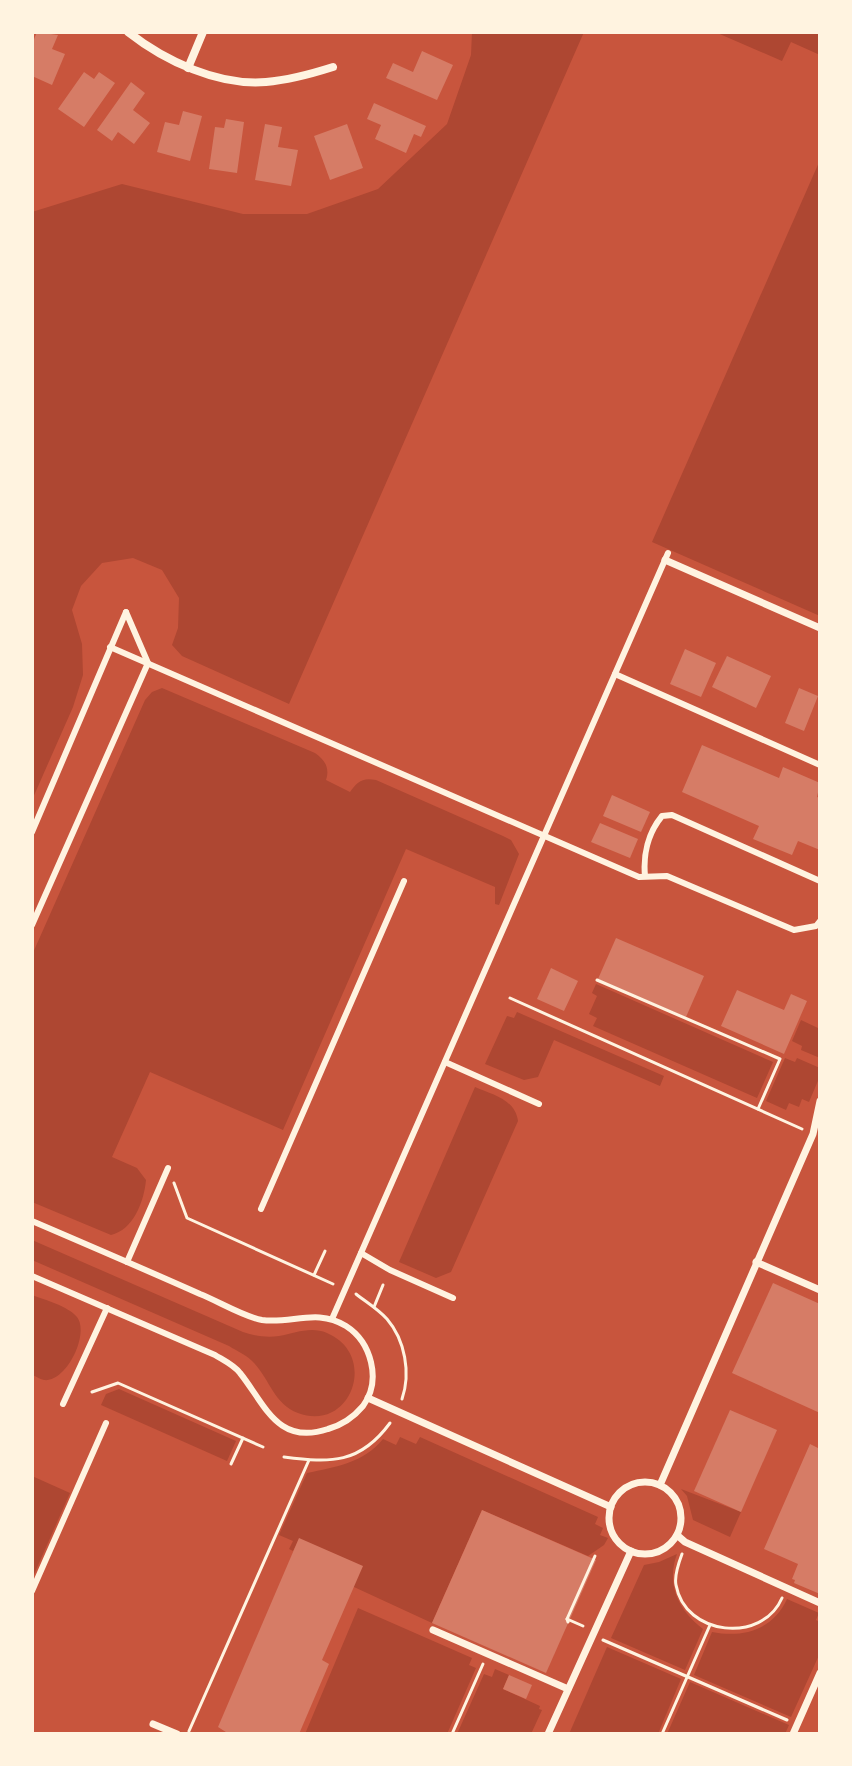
<svg xmlns="http://www.w3.org/2000/svg" width="852" height="1766" viewBox="0 0 852 1766" font-family="Signika,sans-serif">
  <style>
    .green { fill: #ae4732 }
    .building { fill: #d67c66 }
    .lines { fill: none; stroke-linecap: round; stroke-linejoin: round }
    .path { stroke: #fff3e0; stroke-width: 3 }
    .service { stroke: #fff3e0; stroke-width: 6 }
    .pedestrian { stroke: #fff3e0; stroke-width: 7 }
    .minor { stroke: #fff3e0; stroke-width: 8 }
  </style>
  <rect width="100%" height="100%" fill="#c8553d"/>
  <g class="green">
    <polygon points="472,32 584,32 289,704 182,656 172,645 178,628 179,598 162,570 133,558 102,563 81,586 72,610 82,644 83,675 73,707 32,800 32,212 122,184 243,214 307,214 378,189 447,124 471,55"/>
    <polygon points="715,32 820,32 820,55 791,42 782,61"/>
    <polygon points="820,160 820,616 652,542"/>
    <path d="M162,688L315,753C325,760 330,768 326,780L350,792C357,782 362,777 376,780L503,836L511,840L519,854L499,905L495,904V887L406,849L283,1130L150,1072L112,1157L137,1168L146,1180C144,1202 133,1230 111,1235L32,1202V955L145,700L152,692Z"/>
    <polygon points="596,984 773,1062 757,1098 593,1026 597,1018 589,1014 597,996 592,993"/>
    <polygon points="517,1012 664,1076 660,1086 554,1040 538,1077 524,1080 485,1064 507,1016 514,1018"/>
    <polygon points="801,1020 818,1028 820,1024 820,1058 801,1050 802,1046 792,1041"/>
    <polygon points="785,1058 795,1062 797,1058 820,1068 820,1076 809,1102 802,1099 799,1107 789,1103 786,1110 766,1101"/>
    <path d="M475,1087C493,1095 515,1099 518,1121L451,1272L436,1278L399,1262Z"/>
    <path d="M32,1240L243,1332C255,1336 267,1338 279,1336C295,1333 311,1326 327,1333C379,1355 351,1433 298,1413C274,1404 270,1380 254,1363C248,1356 237,1351 229,1346L32,1260Z"/>
    <path d="M32,1295C45,1300 68,1306 77,1317C90,1334 66,1383 44,1380C39,1379 36,1376 32,1375Z"/>
    <polygon points="119,1389 236,1441 227,1461 101,1405 106,1394"/>
    <path d="M400,1437L416,1444L420,1437L598,1517L595,1524L603,1528L600,1535L608,1538L604,1545L588,1556L482,1510L432,1623L354,1587L299,1539L293,1551L289,1549L293,1541L279,1535L307,1473C335,1467 364,1463 383,1439L396,1445Z"/>
    <polygon points="32,1476 70,1493 32,1579"/>
    <polygon points="681,1489 741,1512 730,1537 693,1520 687,1496"/>
    <path d="M677,1554C666,1584 678,1610 703,1629L685,1670L611,1638L644,1565L659,1562Z"/>
    <path d="M787,1599L819,1613L816,1620L820,1622V1653L791,1717L694,1675L712,1632C743,1638 773,1630 787,1599Z"/>
    <polygon points="358,1608 472,1658 469,1665 476,1668 447,1734 305,1734"/>
    <polygon points="607,1647 681,1679 658,1734 569,1734"/>
    <polygon points="495,1669 509,1675 503,1689 540,1706 539,1709 542,1710 531,1734 457,1734 484,1674 492,1677"/>
    <polygon points="690,1682 789,1725 785,1734 667,1734"/>
  </g>
  <g class="building">
    <polygon points="37,32 58,35 52,49 65,54 52,85 32,76 32,44"/>
    <polygon points="422,51 453,65 437,100 386,78 393,63 413,72"/>
    <polygon points="84,72 94,79 99,72 115,83 84,127 58,109"/>
    <polygon points="131,82 145,93 133,110 150,123 134,144 118,132 112,141 97,130"/>
    <polygon points="374,103 426,126 421,137 414,134 406,153 375,139 381,125 367,119"/>
    <polygon points="183,111 202,116 190,161 157,152 165,122 179,125"/>
    <polygon points="226,119 244,122 237,173 209,169 215,127 224,128"/>
    <polygon points="265,124 282,127 278,147 298,150 291,186 255,180"/>
    <polygon points="347,124 363,168 330,180 314,136"/>
    <polygon points="685,649 716,663 701,697 670,684"/>
    <polygon points="727,656 771,676 756,708 712,687"/>
    <polygon points="799,688 818,696 804,731 785,723"/>
    <polygon points="702,745 779,778 783,767 820,783 817,797 820,798 820,850 798,841 792,855 753,839 759,826 682,792"/>
    <polygon points="612,795 650,812 641,832 603,816"/>
    <polygon points="600,823 638,839 630,858 591,842"/>
    <polygon points="616,938 704,976 686,1017 598,979"/>
    <polygon points="551,968 578,981 564,1011 537,999"/>
    <polygon points="737,990 784,1010 791,994 807,1001 784,1054 721,1026"/>
    <polygon points="773,1283 820,1304 820,1413 732,1373"/>
    <polygon points="730,1410 777,1430 741,1512 694,1491"/>
    <polygon points="810,1444 820,1449 820,1594 794,1583 795,1580 792,1579 798,1564 764,1549"/>
    <polygon points="482,1510 596,1560 546,1673 432,1623"/>
    <polygon points="299,1538 363,1566 322,1660 329,1664 299,1734 229,1734 218,1727"/>
    <polygon points="509,1675 532,1685 526,1699 503,1689"/>
  </g>
  <g class="lines">
    <g class="path">
      <polyline points="597,980 780,1059 758,1109"/>
      <polyline points="510,998 802,1129"/>
      <polyline points="174,1183 187,1218 333,1284"/>
      <polyline points="314,1275 325,1251"/>
      <path d="M356,1294C366,1302 378,1309 387,1319C405,1340 411,1373 402,1399"/>
      <polyline points="374,1307 383,1285"/>
      <polyline points="92,1392 118,1383 263,1447"/>
      <path d="M284,1457C331,1463 360,1464 390,1423"/>
      <polyline points="231,1464 243,1438"/>
      <path d="M682,1554C679,1562 674,1576 676,1585C685,1636 762,1644 782,1598"/>
      <polyline points="567,1619 595,1556"/>
      <polyline points="568,1622 567,1619 583,1626"/>
      <polyline points="603,1640 787,1720"/>
      <polyline points="189,1731 309,1460"/>
      <polyline points="452,1734 483,1664"/>
      <polyline points="662,1734 710,1625"/>
    </g>
    <g class="service">
      <polyline points="110,647 639,877 667,876 794,930 816,926 820,921"/>
      <polyline points="615,674 820,765"/>
      <polyline points="32,832 126,612"/>
      <path d="M645,876C643,855 648,833 662,816L672,815L820,881"/>
      <polyline points="32,925 148,663 126,612"/>
      <polyline points="445,1062 539,1104"/>
      <polyline points="261,1209 404,881"/>
      <path d="M32,1221C88,1245 144,1269 200,1294C218,1301 244,1317 262,1320C292,1324 317,1308 346,1326C371,1342 382,1380 363,1406C353,1418 342,1425 328,1429C277,1446 265,1404 240,1373C234,1365 223,1360 215,1355L32,1276"/>
      <polyline points="361,1253 390,1270 453,1298"/>
      <polyline points="127,1262 168,1168"/>
      <polyline points="332,1319 668,553"/>
      <polyline points="63,1404 107,1308"/>
      <polyline points="32,1591 106,1423"/>
    </g>
    <g class="pedestrian">
      <polyline points="665,560 820,628"/>
      <polyline points="756,1262 820,1290"/>
      <polyline points="368,1398 611,1507"/>
      <circle cx="645" cy="1518" r="36"/>
      <polyline points="660,1485 813,1134 820,1101"/>
      <polyline points="677,1535 685,1542 820,1603"/>
      <polyline points="433,1630 568,1689"/>
      <polyline points="153,1724 177,1734"/>
      <polyline points="548,1734 631,1551"/>
      <polyline points="793,1734 820,1673"/>
    </g>
    <g class="minor">
      <path d="M128,32C165,61 218,86 266,82C290,80 311,74 333,67"/>
      <polyline points="188,68 203,32"/>
    </g>
  </g>
  <rect width="852" height="1766" fill="none" stroke="#fff3e0" stroke-width="68"/>
</svg>
